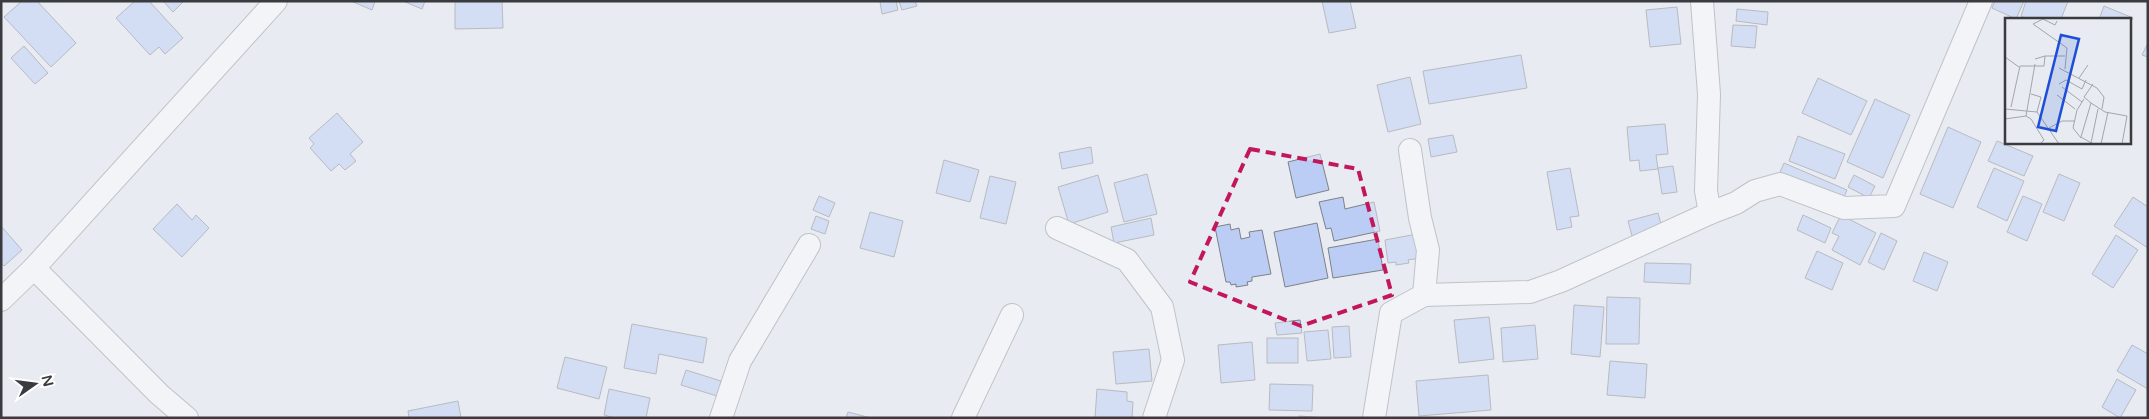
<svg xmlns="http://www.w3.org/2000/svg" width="2149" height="419" viewBox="0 0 2149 419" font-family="'Varela Round',sans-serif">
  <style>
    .building { fill: #bbccf5; stroke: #7e8186 }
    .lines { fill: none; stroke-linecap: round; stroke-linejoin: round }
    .minor-casing { stroke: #8f9197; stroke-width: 24 }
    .minor { stroke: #fff; stroke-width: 22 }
    .marked { fill: none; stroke: #c2185b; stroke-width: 4; stroke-dasharray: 10 6; stroke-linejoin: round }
    .inset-road { fill: none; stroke: #a2a5a9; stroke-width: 1 }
    .view { fill: #1d4ed8; fill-opacity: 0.15; stroke: #1d4ed8; stroke-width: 2.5 }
    .inset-edge { fill: none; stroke: #3a3b3e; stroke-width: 2.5 }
  </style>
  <rect width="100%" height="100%" fill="#e8ebf1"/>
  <g class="building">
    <polygon points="22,1 37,1 76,43 51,67 4,17"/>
    <polygon points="135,1 149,1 183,38 165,54 159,47 150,55 116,18"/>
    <polygon points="163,1 184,1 173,12"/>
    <polygon points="351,1 375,1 372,10"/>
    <polygon points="403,1 425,1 422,9"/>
    <polygon points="455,1 502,1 503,28 455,29"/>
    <polygon points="885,1 896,1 898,10 882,14 880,2"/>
    <polygon points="899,1 915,1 917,6 902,10"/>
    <polygon points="1322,1 1350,1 1356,28 1329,33"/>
    <polygon points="1995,1 2024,1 2016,19 1992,8"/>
    <polygon points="2026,1 2068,1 2061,19 2027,19 2021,16"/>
    <polygon points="2104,6 2133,18 2130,24 2130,19 2099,19"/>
    <polygon points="1677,7 1681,44 1650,47 1646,10"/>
    <polygon points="1737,9 1768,12 1767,25 1736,21"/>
    <polygon points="1733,25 1757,26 1755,48 1731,46"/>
    <polygon points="2148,43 2148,57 2142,55"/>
    <polygon points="24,46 48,73 35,84 11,58"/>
    <polygon points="1521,55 1527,88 1429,104 1423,71"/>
    <polygon points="1410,77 1421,124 1388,132 1377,85"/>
    <polygon points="1818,78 1867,101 1851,135 1802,113"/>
    <polygon points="1875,99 1910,115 1883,178 1847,162"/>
    <polygon points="337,113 363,142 350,154 356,161 345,170 339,164 331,171 310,148 314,144 309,138"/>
    <polygon points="1665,124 1668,154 1656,155 1658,169 1640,171 1639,160 1630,161 1627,127"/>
    <polygon points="1948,127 1981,142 1953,208 1920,194"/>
    <polygon points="1453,135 1457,152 1431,157 1428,139"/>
    <polygon points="1798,136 1845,154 1835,179 1789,161"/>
    <polygon points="1997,141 2033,156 2024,176 1988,161"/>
    <polygon points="1091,147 1093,163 1062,169 1059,153"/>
    <polygon points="1320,154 1329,190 1296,198 1288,162"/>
    <polygon points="944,160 979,170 970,202 936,193"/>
    <polygon points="1784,163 1847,190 1841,204 1778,177"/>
    <polygon points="1673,166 1677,192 1662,194 1658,168"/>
    <polygon points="1570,168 1579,216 1570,217 1572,227 1557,230 1547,172"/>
    <polygon points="1994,168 2024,181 2007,221 1977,207"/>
    <polygon points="1147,174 1157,214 1124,222 1114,183"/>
    <polygon points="2059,174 2080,183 2064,221 2043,212"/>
    <polygon points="1098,175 1108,212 1069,224 1058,187"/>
    <polygon points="1854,175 1875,186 1869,198 1848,187"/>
    <polygon points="990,176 1016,182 1006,224 980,218"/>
    <polygon points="819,196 835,203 829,217 813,210"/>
    <polygon points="2023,196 2042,204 2027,241 2007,232"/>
    <polygon points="1343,197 1345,209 1374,202 1380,231 1334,241 1331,228 1326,229 1319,202"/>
    <polygon points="2133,197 2148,207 2148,248 2114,226"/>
    <polygon points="177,204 192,220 196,215 209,228 182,257 153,229"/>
    <polygon points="870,212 903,221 894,257 860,248"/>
    <polygon points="1658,213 1662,228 1632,236 1628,221"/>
    <polygon points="1803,215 1831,228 1825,243 1797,230"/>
    <polygon points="1841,215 1876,233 1860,265 1832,250 1839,236 1832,233"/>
    <polygon points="816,216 829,221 825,234 811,229"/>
    <polygon points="1151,218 1154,235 1114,243 1111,227"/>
    <polygon points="1317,223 1328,278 1285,287 1274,232"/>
    <polygon points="1230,224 1231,230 1239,228 1241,239 1250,237 1249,232 1262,230 1271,274 1252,277 1252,281 1247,282 1248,285 1236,287 1236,284 1231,285 1230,282 1226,282 1215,227"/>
    <polygon points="1,226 22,250 4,266 1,263"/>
    <polygon points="1881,233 1897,241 1884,270 1868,262"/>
    <polygon points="1417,234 1420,258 1408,260 1409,263 1396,265 1396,262 1388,263 1385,240"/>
    <polygon points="2116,235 2138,250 2113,288 2092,274"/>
    <polygon points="1378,239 1383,270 1333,278 1328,248"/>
    <polygon points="1817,251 1843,263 1832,290 1805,278"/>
    <polygon points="1924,252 1948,262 1937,291 1913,281"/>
    <polygon points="1645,263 1691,264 1690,284 1644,282"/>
    <polygon points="1607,297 1640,298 1639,344 1606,344"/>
    <polygon points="1574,305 1604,307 1600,357 1571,354"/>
    <polygon points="1489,317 1494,359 1459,363 1454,320"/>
    <polygon points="1300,320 1302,333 1277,335 1275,323"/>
    <polygon points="632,324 707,338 703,363 659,354 656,374 624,368"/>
    <polygon points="1535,325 1538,359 1503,362 1501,328"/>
    <polygon points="1349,326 1351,357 1334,358 1332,327"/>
    <polygon points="1328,330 1331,359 1307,361 1304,332"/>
    <rect x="1267" y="338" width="31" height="25"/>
    <polygon points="1252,342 1255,380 1221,383 1218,345"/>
    <polygon points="2132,345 2148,354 2148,389 2117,371"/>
    <polygon points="1149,349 1152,381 1116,384 1113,352"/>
    <polygon points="565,357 607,367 599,399 557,388"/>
    <polygon points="1610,361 1647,364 1645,398 1607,395"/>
    <polygon points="686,370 721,381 717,396 681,385"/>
    <polygon points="1488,375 1491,410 1419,416 1416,381"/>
    <polygon points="2117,379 2136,390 2120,418 2102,407"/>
    <polygon points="1270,384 1313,385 1312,411 1269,410"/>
    <polygon points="609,389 650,398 646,418 615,418 604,415"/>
    <polygon points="1097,389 1127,392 1127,401 1133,402 1132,418 1095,418"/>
    <polygon points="458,401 461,418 409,418 408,411"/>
    <polygon points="848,412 871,418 846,418"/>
    <polygon points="1299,416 1328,418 1299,418"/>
  </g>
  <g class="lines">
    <g class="minor-casing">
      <g id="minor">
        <polyline points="1702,1 1709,94 1706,191 1710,213"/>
        <polyline points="1057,228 1127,260 1162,307 1173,360 1154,418"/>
        <polyline points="34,268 159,394 187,418"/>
        <polyline points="1424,295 1530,292 1561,281 1710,213 1736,203 1755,191 1780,184 1844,208 1894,206 1981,1"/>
        <polyline points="1,300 34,268 276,1"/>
        <polyline points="721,418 740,361 809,245"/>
        <polyline points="963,418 1012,315"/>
        <polyline points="1374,418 1391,313 1424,295 1428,250 1420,218 1410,150"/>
      </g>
    </g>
    <use href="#minor" class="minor"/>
  </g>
  <path d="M0 0H2149V419H0ZM1250,149L1358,169L1392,295L1301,326L1190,282Z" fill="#e8ebf1" fill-opacity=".55" fill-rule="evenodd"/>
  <path class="marked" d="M1250,149L1358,169L1392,295L1301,326L1190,282Z"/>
  <g transform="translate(2005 18)">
    <rect width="126" height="126" fill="#e8ebf1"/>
    <path class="inset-road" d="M52,3L50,7L38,1L28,6L62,30L60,51M40,38H60M0,39L14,49M54,50L92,70L99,79L97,91M74,60L83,47M54,66L61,62L77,71L81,62M57,69L77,84M26,76L36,79L32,94M52,77L70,91M86,85L79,79L88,66M6,89L15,48H39L40,38L30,41M0,91L32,94L54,126M21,98L30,46M0,101L21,98L26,101L39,122L35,126M44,110L57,103H70M76,120L68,110L72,92L79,81M86,125L93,91M88,126L76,119L86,85L100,94L122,98L117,126M96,126L103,94"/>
    <path class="view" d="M56,17L74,21L51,113L33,109Z"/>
    <rect width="126" height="126" class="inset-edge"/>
  </g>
  <rect width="2149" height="419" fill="none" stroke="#3a3b3e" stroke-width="5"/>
  <g transform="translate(35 384) rotate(76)" stroke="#ffffff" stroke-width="4" paint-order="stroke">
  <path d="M0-4L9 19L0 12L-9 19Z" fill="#3a3b3e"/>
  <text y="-8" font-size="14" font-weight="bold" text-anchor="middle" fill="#3a3b3e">N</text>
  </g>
</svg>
